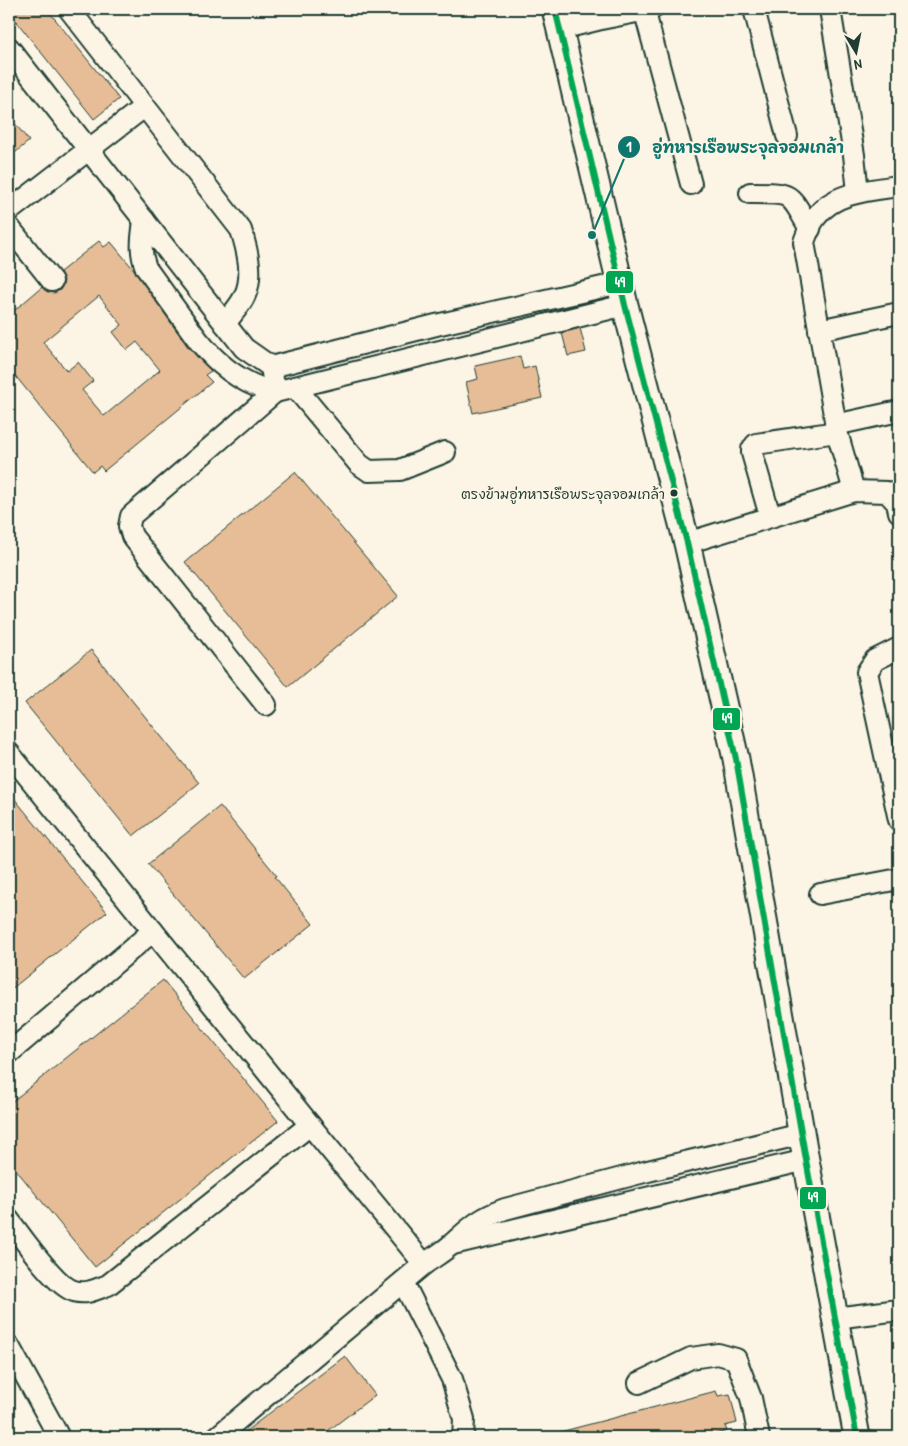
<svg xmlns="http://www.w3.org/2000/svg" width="908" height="1446" viewBox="0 0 908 1446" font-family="'Patrick Hand','Playpen Sans Thai',sans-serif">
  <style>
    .building { fill: #e6bd96; stroke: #1f3d34; fill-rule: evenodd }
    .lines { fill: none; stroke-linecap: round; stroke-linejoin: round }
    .minor-casing { stroke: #1f3d34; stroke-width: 24 }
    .major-casing { stroke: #1f3d34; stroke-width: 29 }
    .minor { stroke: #fcf5e5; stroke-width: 20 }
    .major { stroke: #fcf5e5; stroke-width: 25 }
    .bus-1-casing { stroke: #fcf5e5; stroke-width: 10 }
    .bus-1 { stroke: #00a651; stroke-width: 6 }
    .bus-dot { fill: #1f3d34; stroke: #fcf5e5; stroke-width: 2 }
    .labels { text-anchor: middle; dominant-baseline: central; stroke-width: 4.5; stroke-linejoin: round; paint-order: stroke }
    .bus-label { font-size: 14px; fill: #1f3d34; stroke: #fcf5e5; text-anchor: end }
    .leader { fill: none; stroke: #0f766e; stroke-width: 2 }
    .callout-dot { fill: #0f766e; stroke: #fcf5e5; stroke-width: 2 }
    .mark-label { font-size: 15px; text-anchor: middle; font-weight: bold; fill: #fff }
    .callout-label { font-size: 16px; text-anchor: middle; font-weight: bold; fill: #0f766e; stroke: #fcf5e5; stroke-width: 4.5; stroke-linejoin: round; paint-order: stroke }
    .line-badge { stroke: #fcf5e5; stroke-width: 2 }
    .badge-label { font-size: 14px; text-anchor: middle; font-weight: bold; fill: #fff }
  </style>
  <rect width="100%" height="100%" fill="#fcf5e5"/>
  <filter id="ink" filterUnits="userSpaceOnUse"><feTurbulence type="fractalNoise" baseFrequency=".02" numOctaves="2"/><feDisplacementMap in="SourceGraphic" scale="10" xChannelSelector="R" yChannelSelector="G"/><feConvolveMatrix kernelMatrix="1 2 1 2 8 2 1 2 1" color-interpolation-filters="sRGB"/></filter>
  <g filter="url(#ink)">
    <g class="building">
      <polygon points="9,9 47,9 119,99 94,119 9,12"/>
      <polygon points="9,116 29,141 9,158"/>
      <path d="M99,241L104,247L111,242L135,271L188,347L211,371L205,375L212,382L104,471L100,466L93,472L9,368V315L42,287L48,292L54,293L60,290L63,285L64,280L60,272ZM99,296L122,325L113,332L127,350L137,342L160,370L104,416L82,390L93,381L78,362L67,371L43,342Z"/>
      <polygon points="580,328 586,352 568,356 562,333"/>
      <polygon points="520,356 523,369 535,366 542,398 473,413 466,382 478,379 475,366"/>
      <polygon points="295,472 398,596 288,687 185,562"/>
      <polygon points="91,650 199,783 133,836 25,703"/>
      <polygon points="9,792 107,912 9,991"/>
      <polygon points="220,806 277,876 275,877 313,924 244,979 148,864"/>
      <polygon points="163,980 278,1121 95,1267 9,1161 9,1104"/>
      <polygon points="345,1356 375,1395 320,1437 238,1437"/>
      <polygon points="716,1391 718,1396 730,1394 737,1423 725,1426 727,1431 703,1437 560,1437 560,1432"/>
    </g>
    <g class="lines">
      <g class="minor-casing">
        <g id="minor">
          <path d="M69,9L241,230C247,249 254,275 245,295C241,305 231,315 225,324"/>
          <polyline points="644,9 691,184"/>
          <polyline points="754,9 787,136"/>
          <polyline points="830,9 854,155 858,192"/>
          <polyline points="560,29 601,19 652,9"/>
          <polyline points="9,48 244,348 271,367 275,392"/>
          <path d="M750,193C794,193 788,192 810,229"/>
          <polyline points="9,211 144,107"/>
          <path d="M144,220C142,238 139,250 146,268L198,340C218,365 243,385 275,392L625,305"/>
          <polyline points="9,227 52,281"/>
          <polyline points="819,330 899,313"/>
          <polyline points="271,367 436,325 620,283"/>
          <polyline points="295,387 359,464 369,471 400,470 445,452"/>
          <polyline points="835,425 899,411"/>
          <path d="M854,491L837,432L804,242C807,234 810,224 816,217C834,192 871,190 899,186"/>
          <polyline points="770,516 752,453 752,449 756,444 837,432"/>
          <polyline points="687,543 854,491 887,492 897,503 899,512"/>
          <polyline points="899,648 875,660 867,672 899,820"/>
          <polyline points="266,705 132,536 129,526 131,516 275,392"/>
          <path d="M9,753L310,1125L424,1264C434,1257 445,1251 453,1243C472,1226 480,1218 505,1209L648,1171L802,1134"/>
          <polyline points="820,894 899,879"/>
          <polyline points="9,1053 153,931"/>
          <path d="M9,1220C22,1237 55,1286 74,1291C86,1295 97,1289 108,1285L310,1125"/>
          <polyline points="453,1244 806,1160"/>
          <polyline points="403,1282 452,1379 464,1419 463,1437"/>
          <polyline points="835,1318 899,1310"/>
          <polyline points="9,1346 59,1437"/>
          <polyline points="639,1383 691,1358 718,1354 736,1359 751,1398 759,1437"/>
          <polyline points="217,1437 424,1264"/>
        </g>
      </g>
      <g class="major-casing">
        <polyline id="major" points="555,9 625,305 687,543 736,759 806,1160 857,1437"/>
      </g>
      <use href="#minor" class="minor"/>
      <use href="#major" class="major"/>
      <g class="bus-1-casing">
        <polyline id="bus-1" points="555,9 625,305 687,543 736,759 806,1160 857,1437"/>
      </g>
      <use href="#bus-1" class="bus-1"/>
    </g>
  </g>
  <circle class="bus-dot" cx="674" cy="493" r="4.5"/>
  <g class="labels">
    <g class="bus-label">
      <text x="665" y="493">ตรงข้ามอู่ทหารเรือพระจุลจอมเกล้า</text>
    </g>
  </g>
  <path class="leader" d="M592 235L629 147"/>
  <g class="callout-dot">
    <circle cx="592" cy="235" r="5"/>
    <circle cx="629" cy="147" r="12"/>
  </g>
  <g class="mark-label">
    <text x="629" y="152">1</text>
  </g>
  <g class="callout-label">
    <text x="748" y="153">อู่ทหารเรือพระจุลจอมเกล้า</text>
  </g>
  <g class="line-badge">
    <rect x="605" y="270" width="29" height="24" rx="5" fill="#00a651"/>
    <rect x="712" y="707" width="29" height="24" rx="5" fill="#00a651"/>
    <rect x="799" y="1186" width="28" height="24" rx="5" fill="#00a651"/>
  </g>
  <g class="badge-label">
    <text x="620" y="287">49</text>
    <text x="727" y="723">49</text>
    <text x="813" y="1202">49</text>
  </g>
  <rect width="908" height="1446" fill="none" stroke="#fcf5e5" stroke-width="30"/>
  <rect x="15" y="15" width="878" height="1416" fill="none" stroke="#1f3d34" stroke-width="2" filter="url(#ink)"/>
  <g transform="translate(856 52) rotate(170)" stroke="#fcf5e5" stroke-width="4" paint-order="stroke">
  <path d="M0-4L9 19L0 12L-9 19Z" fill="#1f3d34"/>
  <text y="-8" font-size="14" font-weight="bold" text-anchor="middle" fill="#1f3d34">N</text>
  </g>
</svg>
